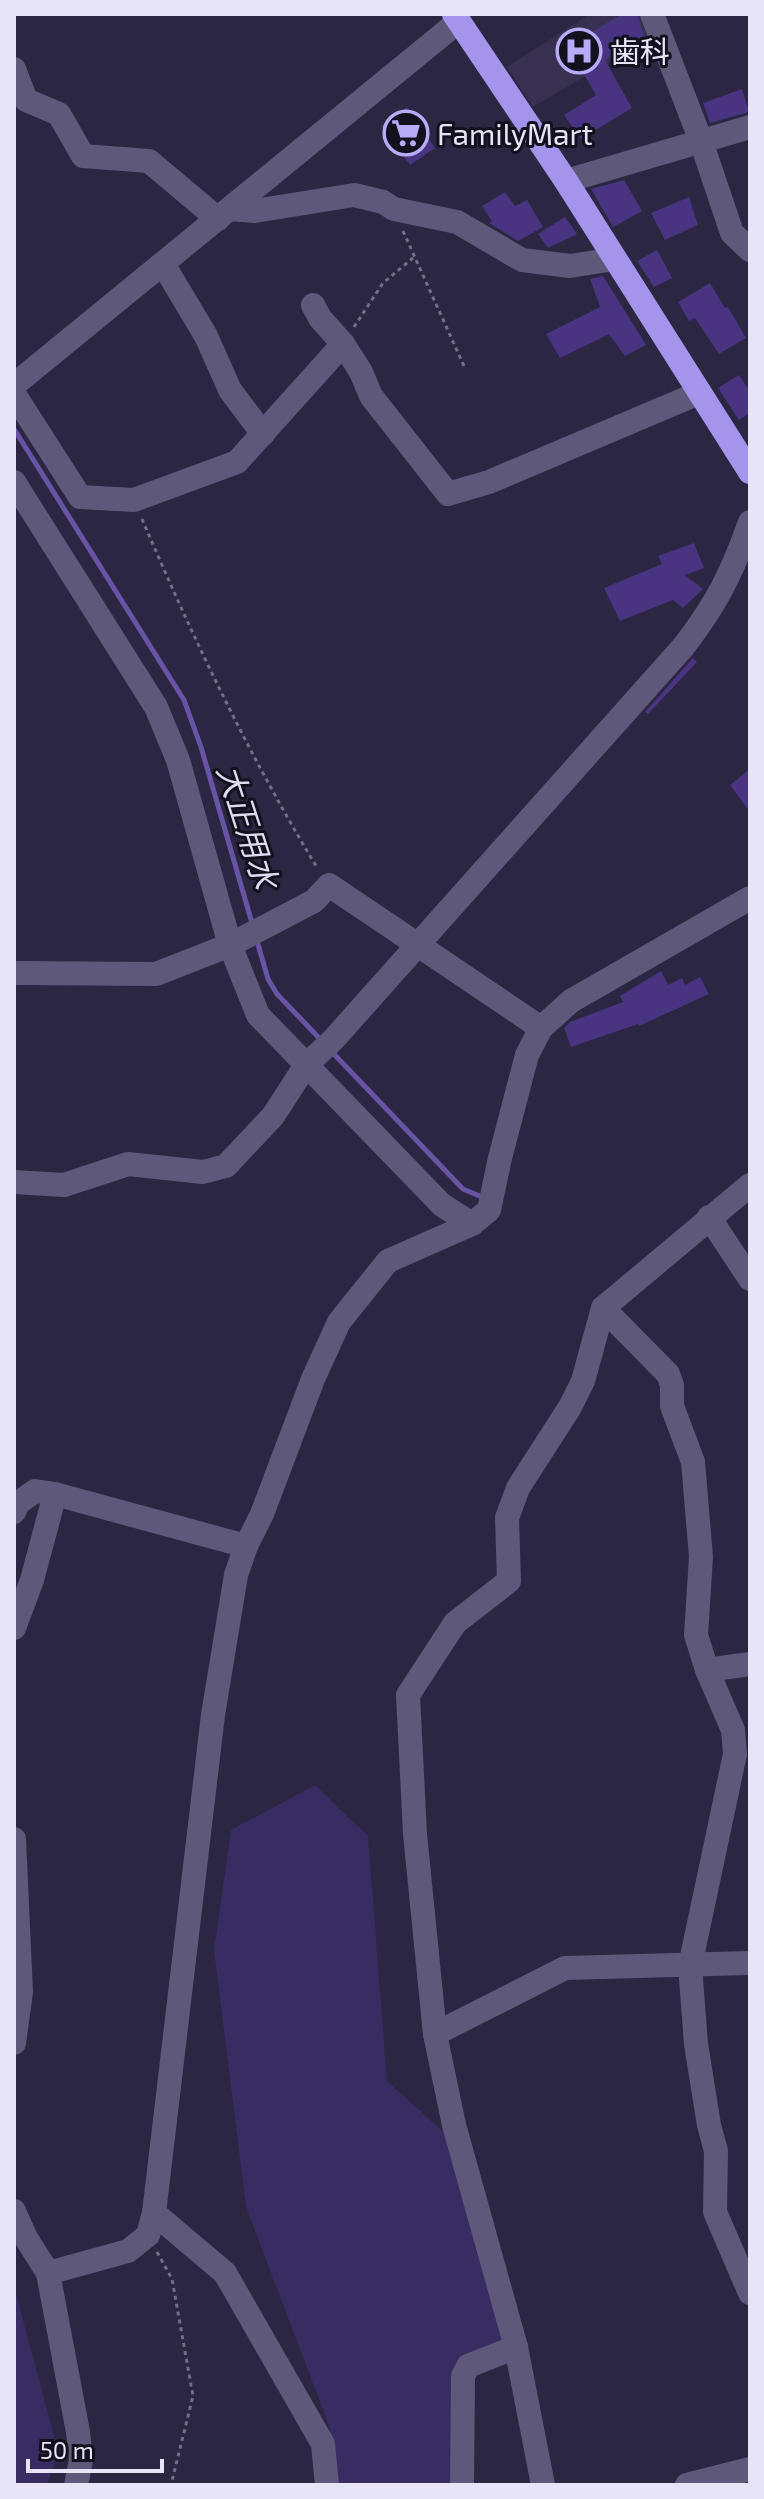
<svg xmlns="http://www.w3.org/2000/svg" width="764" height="2499" viewBox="0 0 764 2499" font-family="'Exo 2','Noto Sans JP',sans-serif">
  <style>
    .built { fill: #373051 }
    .green { fill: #392c63 }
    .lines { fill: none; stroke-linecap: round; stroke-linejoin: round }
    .stream { stroke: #6754a5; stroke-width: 5 }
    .building { fill: #483481 }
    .path { stroke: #726e86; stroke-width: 3; stroke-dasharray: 4 4; stroke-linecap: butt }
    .minor { stroke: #5e587b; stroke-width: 24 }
    .highway { stroke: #a594eb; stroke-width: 24 }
    .labels { text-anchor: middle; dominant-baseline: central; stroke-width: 6; stroke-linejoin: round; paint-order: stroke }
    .poi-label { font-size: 30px; fill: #e6e4f6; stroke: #13111e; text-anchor: start }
    .water-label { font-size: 32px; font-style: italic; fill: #dedbf2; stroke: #13111e }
  </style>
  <rect width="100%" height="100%" fill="#2b2642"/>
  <polygon class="built" points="590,14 646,14 654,36 533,107 507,67"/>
  <g class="green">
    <polygon points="315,1785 368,1836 387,2081 450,2138 504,2342 456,2362 453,2485 335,2485 330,2428 246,2207 214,1950 231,1830"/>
    <polygon points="14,2286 58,2451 47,2485 14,2485"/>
  </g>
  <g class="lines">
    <g class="stream">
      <polyline points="14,429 184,700 201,747 252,923"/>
      <polyline points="257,941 268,979 277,994 322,1041"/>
      <polyline points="331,1051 463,1189 482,1197"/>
    </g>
  </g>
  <g class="building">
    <polygon points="622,14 637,14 644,36 605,60 632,108 581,139 564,115 596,95 568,47"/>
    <polygon points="742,89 749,112 710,123 703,103"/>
    <polygon points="407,107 435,148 410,165 381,126"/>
    <polygon points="624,180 642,211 613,227 591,189"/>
    <polygon points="505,192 515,206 527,200 543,227 518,241 489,223 492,221 482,206"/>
    <polygon points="689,197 698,225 665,240 651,213"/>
    <polygon points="565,217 577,234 548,248 538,234"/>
    <polygon points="657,250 672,278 654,287 637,261"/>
    <polygon points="603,276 646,345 625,356 609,334 560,358 546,334 600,307 590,279"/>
    <polygon points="710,283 725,308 728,307 746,338 719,354 695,318 689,321 678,302"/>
    <polygon points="739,375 750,392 750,413 739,420 718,388"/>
    <polygon points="694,543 704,568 685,575 703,589 683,608 673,600 620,621 604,588 662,564 658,556"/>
    <polygon points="693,658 697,662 648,714 645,712"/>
    <polygon points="750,769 750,812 730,785"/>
    <polygon points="661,971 668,985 682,978 685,985 700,977 709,994 639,1026 638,1024 571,1047 564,1028 570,1022 623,1002 620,996"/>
  </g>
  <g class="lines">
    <g class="path">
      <polyline points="403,231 464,366"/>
      <polyline points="354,327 383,283 413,258"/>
      <path d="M142,519C193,638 250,758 318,869"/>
      <polyline points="157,2252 172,2279 193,2396 171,2485"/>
    </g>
    <g class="minor">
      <polyline points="652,14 701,141 732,233 750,250"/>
      <polyline points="14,69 26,100 59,114 83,156 149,161 218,219"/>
      <polyline points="566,181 750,127"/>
      <polyline points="230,209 255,211 354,195 383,202 394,209 457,222 522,260 570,266 614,259"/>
      <polyline points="163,264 206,336 230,390 263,434"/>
      <polyline points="313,305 320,318 343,344 361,372 371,396 448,494 489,482 699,393"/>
      <polyline points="14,385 459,21"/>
      <polyline points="14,394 80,497 134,500 237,462 343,344"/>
      <polyline points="14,482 156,707 178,760 230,945 258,1015 442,1205 472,1224"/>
      <polyline points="14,973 156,974 230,945 314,901 329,885 541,1028"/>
      <path d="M14,1182L64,1185L128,1164L203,1172L226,1166L273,1116L306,1065L333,1040L684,646C717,603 732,573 750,522"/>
      <polyline points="709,1217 750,1279"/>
      <polyline points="603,1308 668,1374 672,1385 672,1406 693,1462 701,1557 696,1635 707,1670 733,1730 735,1754 690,1966 696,2044 709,2125 716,2151 715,2212 750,2293"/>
      <polyline points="14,1512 18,1503 35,1491 55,1494 246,1546"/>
      <polyline points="14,1628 32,1580 55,1494"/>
      <polyline points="707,1670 750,1664"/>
      <polyline points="14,1839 21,1992 14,2043"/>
      <polyline points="435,2034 565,1968 750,1963"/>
      <polyline points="14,2211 26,2238 48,2273"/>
      <polyline points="154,2213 225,2273 323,2444 327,2485"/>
      <polyline points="76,2485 81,2460 78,2432 48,2273 128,2251 148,2235 154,2213 213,1715 236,1575 246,1546 262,1514 313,1379 339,1322 388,1261 472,1224 489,1210 500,1158 527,1055 541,1028 571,1001 750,898"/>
      <polyline points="462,2485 463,2376 468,2366 516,2347"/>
      <polyline points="543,2485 516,2347 454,2125 435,2034 415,1834 408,1695 455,1623 509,1581 507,1518 518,1488 570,1407 583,1381 603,1308 750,1185"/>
      <polyline points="687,2485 750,2469"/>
    </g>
    <polyline class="highway" points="454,14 566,181 750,472"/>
  </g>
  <defs>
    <g id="hospital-ring" transform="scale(2.3)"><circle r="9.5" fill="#13111e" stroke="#b8abf7" stroke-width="1.5"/><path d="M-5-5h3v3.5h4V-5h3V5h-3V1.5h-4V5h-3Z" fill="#b8abf7"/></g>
    <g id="supermarket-ring" transform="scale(2.3)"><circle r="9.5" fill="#13111e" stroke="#b8abf7" stroke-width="1.5"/><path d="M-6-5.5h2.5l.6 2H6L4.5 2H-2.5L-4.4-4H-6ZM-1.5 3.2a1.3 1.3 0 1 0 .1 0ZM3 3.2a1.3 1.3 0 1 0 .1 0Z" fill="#b8abf7"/></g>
  </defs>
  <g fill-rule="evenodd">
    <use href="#hospital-ring" x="579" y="51"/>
    <use href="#supermarket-ring" x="406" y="133"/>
  </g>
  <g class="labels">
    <g class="poi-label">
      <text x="610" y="51">歯科</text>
      <text x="437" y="133">FamilyMart</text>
    </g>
    <g class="water-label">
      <text transform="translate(249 826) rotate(72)">大正用水</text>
    </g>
  </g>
  <rect width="764" height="2499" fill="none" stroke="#e6e4f6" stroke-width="32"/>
  <path d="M28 2459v12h134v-12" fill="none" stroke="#e6e4f6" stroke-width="4"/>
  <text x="40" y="2459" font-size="24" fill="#e6e4f6" stroke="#13111e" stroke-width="6" paint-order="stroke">50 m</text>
</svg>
